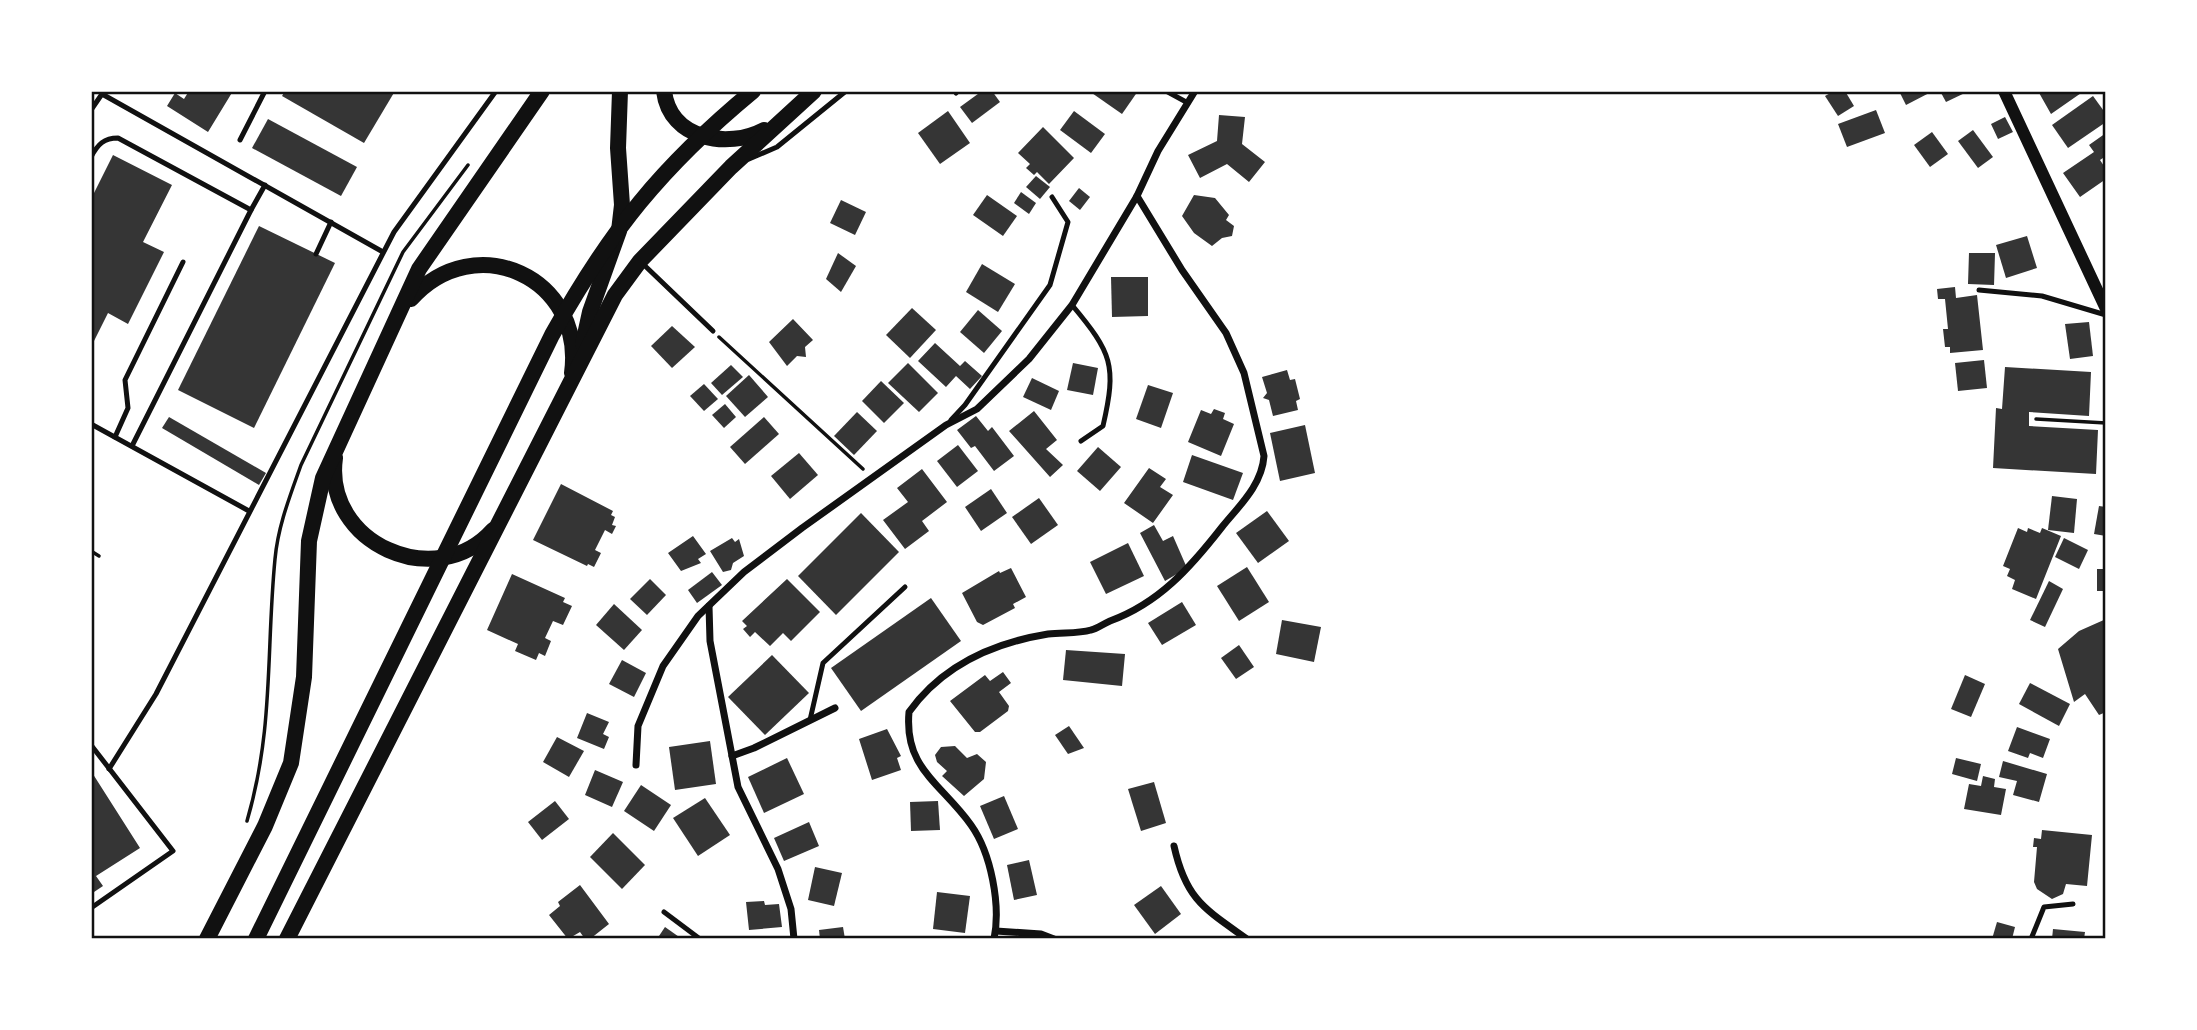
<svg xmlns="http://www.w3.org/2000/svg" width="2197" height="1030" viewBox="0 0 2197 1030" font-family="Overpass,sans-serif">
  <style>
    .building { fill: #353535 }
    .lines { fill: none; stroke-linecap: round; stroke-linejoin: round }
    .path { stroke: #111; stroke-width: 3.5 }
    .service { stroke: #111; stroke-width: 5 }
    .minor { stroke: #111; stroke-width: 7 }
    .tertiary { stroke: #111; stroke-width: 12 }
    .primary { stroke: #111; stroke-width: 16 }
    .neatline { fill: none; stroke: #111; stroke-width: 2.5 }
  </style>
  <rect width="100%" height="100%" fill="#fff"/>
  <g class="building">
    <polygon points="189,91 233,91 208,132 167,106 175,93 184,99"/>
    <polygon points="285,91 395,91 364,143 282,96"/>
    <polygon points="982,91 992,91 1000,102 972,123 960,107"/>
    <polygon points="1089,91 1138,91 1122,114"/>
    <polygon points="1834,91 1845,91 1854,106 1838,116 1825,96"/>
    <polygon points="1899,91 1933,91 1906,105"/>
    <polygon points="1940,91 1969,91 1946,102"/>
    <polygon points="2038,91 2059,92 2084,91 2051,114"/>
    <polygon points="2093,96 2106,114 2106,122 2068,148 2052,125"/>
    <polygon points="1876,110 1885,133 1847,147 1838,124"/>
    <polygon points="948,111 970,143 940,164 918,133"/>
    <polygon points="1074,111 1105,134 1091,153 1060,130"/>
    <polygon points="1219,115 1245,117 1242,144 1265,162 1249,182 1227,164 1200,178 1188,155 1217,141"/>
    <polygon points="2005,117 2013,132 1998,139 1991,124"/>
    <polygon points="268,119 357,167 341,196 252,148"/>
    <polygon points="1043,127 1074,158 1049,184 1037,172 1034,175 1026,168 1030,164 1018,153"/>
    <polygon points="1973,130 1993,157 1978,168 1958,141"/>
    <polygon points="1932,132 1948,154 1930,167 1914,145"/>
    <polygon points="2106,133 2106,156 2100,160 2106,169 2106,179 2080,197 2063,173 2094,152 2089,145"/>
    <polygon points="113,155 172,185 143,242 164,252 128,324 108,313 91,347 91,199"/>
    <polygon points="1036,176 1050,187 1040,199 1026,187"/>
    <polygon points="1079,188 1090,197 1080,210 1069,201"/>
    <polygon points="1021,192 1036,203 1029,214 1014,203"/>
    <polygon points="987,195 1017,216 1003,236 973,215"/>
    <polygon points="1194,195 1215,198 1229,215 1226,220 1234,226 1232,236 1222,238 1212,246 1194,233 1182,216"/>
    <polygon points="841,200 866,212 855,235 830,223"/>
    <polygon points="259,226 335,263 254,428 178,390"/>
    <polygon points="2027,236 2037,268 2006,278 1996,245"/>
    <polygon points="838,253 856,266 841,292 826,279"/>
    <polygon points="1969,253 1995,253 1994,285 1968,284"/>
    <polygon points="982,264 1015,284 998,312 966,292"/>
    <polygon points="1111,277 1148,277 1148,316 1112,317"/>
    <polygon points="1955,287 1956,298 1977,295 1983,350 1950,353 1950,347 1945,347 1943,329 1948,329 1945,299 1938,299 1937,289"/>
    <polygon points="912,308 936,330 910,358 886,335"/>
    <polygon points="978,310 1002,331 984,353 960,332"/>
    <polygon points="793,319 813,340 805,347 806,357 797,356 787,366 769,342"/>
    <polygon points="2089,322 2093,356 2070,359 2065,324"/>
    <polygon points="672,326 695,347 672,368 651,346"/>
    <polygon points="935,343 960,366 965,361 982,376 970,389 956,376 946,387 918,361"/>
    <polygon points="1984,360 1987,388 1958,391 1955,363"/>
    <polygon points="908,363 938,393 919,412 888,383"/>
    <polygon points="1073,363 1098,368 1093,395 1067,390"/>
    <polygon points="731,365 743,377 722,395 711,383"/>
    <polygon points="2005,367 2091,372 2089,416 2029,412 2029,426 2098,430 2096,474 1993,468 1996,408 2002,409"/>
    <polygon points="1287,370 1290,380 1295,379 1300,399 1296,401 1298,410 1273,416 1269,400 1263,398 1267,393 1262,377"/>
    <polygon points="749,375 768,397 745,417 726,396"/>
    <polygon points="1032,378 1059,391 1051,410 1023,397"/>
    <polygon points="881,381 904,403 884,423 862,401"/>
    <polygon points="704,384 718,399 704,411 690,396"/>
    <polygon points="1148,385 1173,393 1161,428 1136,419"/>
    <polygon points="725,404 736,417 724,428 712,415"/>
    <polygon points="1214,409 1225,413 1223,419 1234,424 1221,456 1188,442 1201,410 1211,414"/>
    <polygon points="1034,411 1057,440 1046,449 1063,465 1050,477 1009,431"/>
    <polygon points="857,412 877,431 854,455 834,436"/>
    <polygon points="976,416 988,431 992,427 1014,456 994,471 975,446 971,448 957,430"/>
    <polygon points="169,417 266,473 259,485 162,428"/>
    <polygon points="764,417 779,434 745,464 730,447"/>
    <polygon points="1305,425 1315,473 1280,481 1270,433"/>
    <polygon points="958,445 978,471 957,487 937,461"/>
    <polygon points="1098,447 1121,467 1100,491 1077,471"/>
    <polygon points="799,453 818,475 790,499 771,476"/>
    <polygon points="1192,455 1243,473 1233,500 1183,482"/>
    <polygon points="1149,468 1166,479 1160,487 1173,495 1153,523 1124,503"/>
    <polygon points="922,469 947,502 922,521 929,531 905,549 883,520 908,502 897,488"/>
    <polygon points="561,484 613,511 611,515 615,517 612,525 616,526 612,534 605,530 595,550 601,553 594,567 588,564 587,566 533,540"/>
    <polygon points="991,489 1007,513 981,531 965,507"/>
    <polygon points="2052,496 2077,499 2074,533 2048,530"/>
    <polygon points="1039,498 1058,525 1031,544 1012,517"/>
    <polygon points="2099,506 2106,507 2106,536 2094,534"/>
    <polygon points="1267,511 1289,541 1258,563 1236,533"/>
    <polygon points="861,513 899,552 836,615 798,576"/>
    <polygon points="1154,525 1163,541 1173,536 1187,568 1165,581 1140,533"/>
    <polygon points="2018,528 2027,532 2028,528 2040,533 2042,528 2061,536 2036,599 2012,589 2015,580 2007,576 2010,569 2003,566"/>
    <polygon points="693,536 706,554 698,559 701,563 681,571 668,553"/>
    <polygon points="732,538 735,542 739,539 744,556 733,563 731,570 723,572 710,551"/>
    <polygon points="2064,538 2088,550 2079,569 2055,557"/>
    <polygon points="1128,543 1144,576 1106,594 1090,562"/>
    <polygon points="1247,567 1269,602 1239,621 1217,586"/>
    <polygon points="1011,568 1026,597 1013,604 1015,608 983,625 977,622 962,593 999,571 1000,573"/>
    <rect x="2097" y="569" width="9" height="22"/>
    <polygon points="712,572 722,585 697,603 688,590"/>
    <polygon points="512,574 565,598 563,602 572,606 563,625 553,621 545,638 551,641 545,656 539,653 536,660 515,651 518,644 487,630"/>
    <polygon points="650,579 666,595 647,615 630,599"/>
    <polygon points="787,579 820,612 791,641 783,633 770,646 755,632 750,637 743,629 747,626 742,621"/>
    <polygon points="2049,581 2063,589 2045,627 2030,620"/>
    <polygon points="931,598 961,641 861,711 831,668"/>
    <polygon points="1182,602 1196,625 1162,645 1148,623"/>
    <polygon points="614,604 642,630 624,650 596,625"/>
    <polygon points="2106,619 2106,712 2099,715 2085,694 2074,702 2058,649 2079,631"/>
    <polygon points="1282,620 1321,627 1314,662 1276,654"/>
    <polygon points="1239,645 1254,667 1236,679 1221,658"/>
    <polygon points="1066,650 1125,654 1122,686 1063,680"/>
    <polygon points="772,655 809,693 765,735 728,697"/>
    <polygon points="622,660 646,673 634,697 609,684"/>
    <polygon points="1003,672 1011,683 999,692 1009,706 1008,711 980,732 975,732 950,701 985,675 990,681"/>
    <polygon points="1965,675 1985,684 1971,717 1951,709"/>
    <polygon points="2030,683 2070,704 2059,726 2019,704"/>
    <polygon points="587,713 609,722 603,734 609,737 604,749 577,738"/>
    <polygon points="1069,726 1084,748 1068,754 1055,735"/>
    <polygon points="2017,727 2050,739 2043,758 2030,753 2028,758 2008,751"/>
    <polygon points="887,729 901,756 897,758 901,770 872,780 859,739"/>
    <polygon points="557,737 584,751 569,777 543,762"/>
    <polygon points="710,741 716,784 675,790 669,747"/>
    <polygon points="955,746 967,758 977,754 986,762 984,779 964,796 942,776 947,771 937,762 935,755 941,747"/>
    <polygon points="787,758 804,794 764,813 748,777"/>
    <polygon points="1956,758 1981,764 1977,781 1952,774"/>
    <polygon points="2003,761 2047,774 2039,802 2013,795 2017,781 1999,777"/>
    <polygon points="595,770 623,782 612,807 585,795"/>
    <polygon points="91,771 140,848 96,876 103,886 91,894"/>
    <polygon points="1983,776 1995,779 1994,787 2006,789 2001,815 1964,809 1969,784 1981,786"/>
    <polygon points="1154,782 1166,823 1141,831 1128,789"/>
    <polygon points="641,785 671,805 654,831 624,811"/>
    <polygon points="1004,796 1018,829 994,839 980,806"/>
    <polygon points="705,798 730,835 698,856 673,818"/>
    <polygon points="555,801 569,819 542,840 528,822"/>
    <polygon points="938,801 940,830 911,831 910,802"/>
    <polygon points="809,822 819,846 784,861 774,838"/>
    <polygon points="2042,830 2092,835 2087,886 2066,884 2063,894 2052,899 2037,889 2034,882 2037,847 2033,847 2034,838 2041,839"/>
    <polygon points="613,833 645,865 622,889 590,857"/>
    <polygon points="1029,860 1037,895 1014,900 1007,865"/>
    <polygon points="815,867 842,873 834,906 808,900"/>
    <polygon points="580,885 609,924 590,939 585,939 580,932 568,939 549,915 560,906 558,902"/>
    <polygon points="1161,886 1181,914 1155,934 1134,905"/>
    <polygon points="937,892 970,896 965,933 933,929"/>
    <polygon points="764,901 765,905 779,904 782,927 749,930 746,902"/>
    <polygon points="1997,922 2015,927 2012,939 1992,939"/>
    <polygon points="665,927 682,939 657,939"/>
    <polygon points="843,927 845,939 820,939 819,930"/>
    <polygon points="2053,929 2085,932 2084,939 2052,939"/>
  </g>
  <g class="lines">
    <g class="path">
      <polyline points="719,337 863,469"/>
      <polyline points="2036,419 2106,423"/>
      <polyline points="91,551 99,556"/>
      <path d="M247,821C274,729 266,651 275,559C278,526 290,496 301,465L403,252L468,165"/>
    </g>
    <g class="service">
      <polyline points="1166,91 1188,103"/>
      <polyline points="956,93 958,91"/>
      <polyline points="102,94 383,252"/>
      <polyline points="91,110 102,94 99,91"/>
      <polyline points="240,140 265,91"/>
      <path d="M91,157C98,144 104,138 118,138L251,210L265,185"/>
      <polyline points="749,159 777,147 846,91"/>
      <polyline points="316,254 331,222"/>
      <polyline points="642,263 713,331"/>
      <polyline points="1979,290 2042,296 2106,315"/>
      <path d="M1072,305C1112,353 1117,365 1103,426L1081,441"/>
      <polyline points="951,420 965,405 1050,285 1068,222 1052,197"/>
      <polyline points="91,424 249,511"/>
      <polyline points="115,437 128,408 125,380 183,262"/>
      <polyline points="132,446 251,210"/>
      <polyline points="810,720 823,663 905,587"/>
      <polyline points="91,745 173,851 91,908"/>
      <polyline points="109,769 156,694 394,232 496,91"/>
      <polyline points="664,912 700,939"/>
      <polyline points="2031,939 2044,907 2073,904"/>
    </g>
    <g class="minor">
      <polyline points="709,606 710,641 738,787 778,869 791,909 794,939"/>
      <polyline points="732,756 754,748 835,708"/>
      <polyline points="636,765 638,726 663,666 698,616 744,572 802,528 946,425 977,409 1029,359 1072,305 1137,196 1158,151 1195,91"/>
      <path d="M1174,846C1186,900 1205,909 1247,939"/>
      <polyline points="996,931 1041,934 1054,939"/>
      <path d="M994,939C1001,905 991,853 971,825C941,783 904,769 909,712C942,666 993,643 1048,634C1062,632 1077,634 1091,630C1097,629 1103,624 1110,621C1159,603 1190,568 1222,527C1239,506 1262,485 1264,456L1244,373L1226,333L1182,270L1137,196"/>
    </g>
    <polyline class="tertiary" points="2004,91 2106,309"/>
    <g class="primary">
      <path d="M664,91C670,140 728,149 764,130"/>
      <path d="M411,299C475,227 585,278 572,373"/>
      <polyline points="583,344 590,312 619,231 622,205 618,148 620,91"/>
      <path d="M335,458C323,543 436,594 493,530"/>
      <polyline points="207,939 265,826 291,763 304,677 309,541 323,478 419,269 542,91"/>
      <path d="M256,939L552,335C610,231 661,167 753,91"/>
      <polyline points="287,939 615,295 640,261 731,167 814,91"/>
    </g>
  </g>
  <rect width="2197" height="1030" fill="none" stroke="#ffffff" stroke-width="186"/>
  <rect x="93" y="93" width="2011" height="844" class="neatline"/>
</svg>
